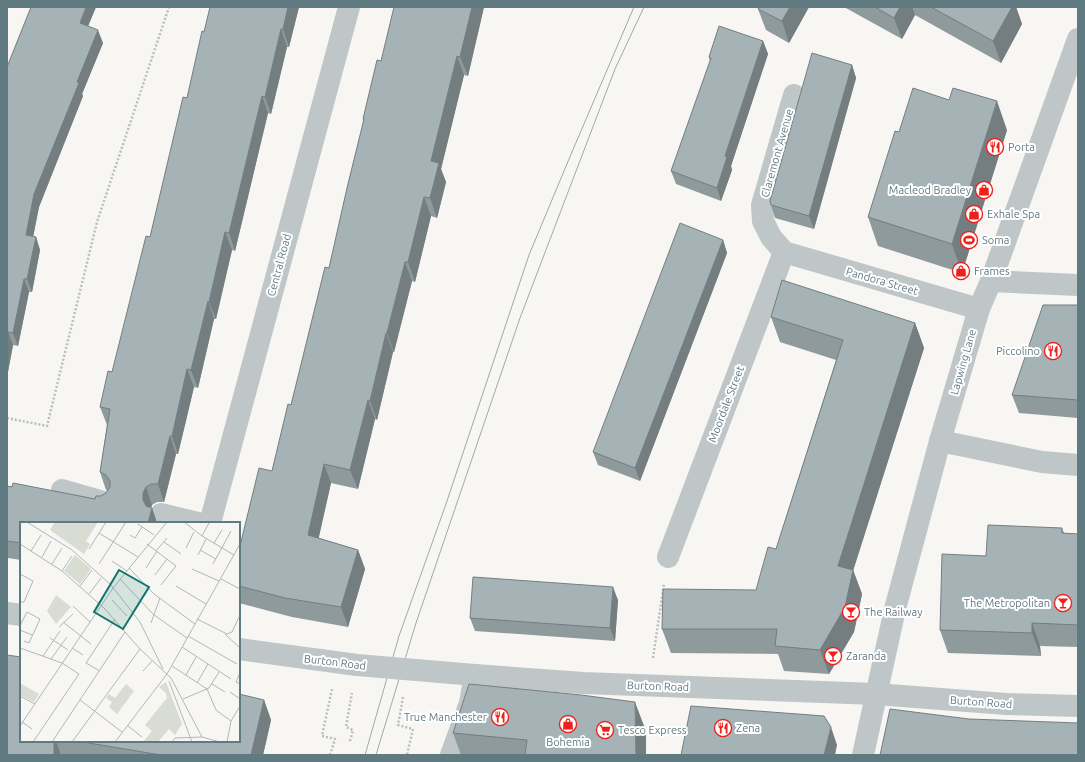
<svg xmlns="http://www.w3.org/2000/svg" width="1085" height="762" viewBox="0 0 1085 762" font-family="Ubuntu,sans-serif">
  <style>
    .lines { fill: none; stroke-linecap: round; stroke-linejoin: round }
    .path { stroke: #b9bec0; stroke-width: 2.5; stroke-dasharray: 2 2; stroke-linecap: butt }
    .minor { stroke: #bfc6c8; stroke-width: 22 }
    .tram { stroke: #9ea9ad; stroke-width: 1 }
    .minor-bridge { stroke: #bfc6c8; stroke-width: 22 }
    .wall { fill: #8f9a9d }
    .shaded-wall { fill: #747d7f }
    .building { fill: #a6b3b6; stroke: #747d7f }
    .labels { text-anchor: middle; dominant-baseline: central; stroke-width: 4; stroke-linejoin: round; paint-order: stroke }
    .poi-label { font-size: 11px; fill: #607a81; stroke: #fff; text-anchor: start }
    .street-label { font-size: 11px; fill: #607a81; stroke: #fff }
    .inset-road { fill: none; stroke: #adb9bb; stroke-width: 1 }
    .view { fill: #0f766e; fill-opacity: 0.15; stroke: #0f766e; stroke-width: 2 }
    .inset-edge { fill: none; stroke: #607a81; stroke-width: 2 }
  </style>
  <rect width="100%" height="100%" fill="#f7f6f3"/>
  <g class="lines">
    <g class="path">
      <polyline points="7,418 47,426 97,222 169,7"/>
      <polyline points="653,658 664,583"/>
      <polyline points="403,697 398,725 413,729 407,755"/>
      <polyline points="350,741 353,730 346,727 352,693"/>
      <polyline points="330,755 335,739 322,736 332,689"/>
    </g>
    <g class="minor">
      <polyline points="794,95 762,205 763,221 771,237 784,252 979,309"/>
      <polyline points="991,281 1078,285"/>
      <polyline points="940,441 1042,462 1078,465"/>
      <polyline points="62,490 104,502"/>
      <polyline points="161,514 198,523"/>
      <polyline points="210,523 349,7"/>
      <polyline points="668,557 784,252"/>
      <polyline points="7,613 21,615"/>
      <polyline points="239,649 320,660"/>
      <polyline points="451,755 470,703 475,675 583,683 876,694 1006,704 1078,706"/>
      <polyline points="863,755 895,609 940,441 979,309 991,281 1078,39"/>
    </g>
    <g class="tram">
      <polyline points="365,755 399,636 446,504 529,255 569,159 634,7"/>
      <polyline points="376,755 416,623 520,318 615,69 644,7"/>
    </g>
    <polyline class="minor-bridge" points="320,660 357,665 475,675"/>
  </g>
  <g class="wall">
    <polygon points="96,7 88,26 103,43 82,94 83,96 39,207 33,236 36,237 40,250 32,292 29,292 18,346 13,345 7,377 7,67"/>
    <polygon points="299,7 289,47 287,47 271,114 268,113 235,251 232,250 216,319 214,319 198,388 194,387 178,454 176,454 164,502 157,502 152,505 151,508 152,508 157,523 21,523 21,560 8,558 7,555 7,486 95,499 106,493 108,491 106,490 100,472 107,425 100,407 112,372 150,237 204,32"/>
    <polygon points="484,7 468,76 464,75 441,169 446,182 437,218 431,216 415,282 412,281 394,352 393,352 377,420 375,419 358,489 331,483 318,538 358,550 365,569 348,627 292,617 239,603 239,550 272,471 329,268 364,122 363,119 381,61"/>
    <polygon points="759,7 809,7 789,43 766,30 758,9"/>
    <polygon points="844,7 1016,7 1022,24 1001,63 915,15 902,39"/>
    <polygon points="763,41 768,54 731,166 732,170 721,201 676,184 671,171 710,62 709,57"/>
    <polygon points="852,65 856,78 814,229 775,218 771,205"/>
    <polygon points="1007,130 962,273 878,246 868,217"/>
    <polygon points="723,240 727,253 640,481 598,465 593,452"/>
    <polygon points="1078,305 1078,418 1019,413 1012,395"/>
    <polygon points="771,317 915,323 924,348 853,570 862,594 854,632 829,674 784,671 778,654 671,653 662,629 756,590 776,549 836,360 780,342"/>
    <polygon points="1062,528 1064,533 1078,534 1078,647 1040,646 1041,656 948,653 940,630 986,556"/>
    <polygon points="618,600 615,641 475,631 470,618"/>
    <polygon points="264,700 271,720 263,755 7,755 21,741 239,741"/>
    <polygon points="646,731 646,755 461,755 453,733"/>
  </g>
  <g class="shaded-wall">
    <polygon points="86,7 96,7 84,36 80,23"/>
    <polygon points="288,7 299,7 289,47 283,29"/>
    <polygon points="472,7 484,7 468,76 460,57"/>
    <polygon points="790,7 809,7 789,43 782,21"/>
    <polygon points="900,7 912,7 915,15 902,39 894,18"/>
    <polygon points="1012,7 1016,7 1022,24 1001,63 993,41"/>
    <polygon points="281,29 287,47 271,114 265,97"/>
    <polygon points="98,30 103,43 82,94 83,96 39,207 31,248 26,235 34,194 77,82"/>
    <polygon points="763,41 768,54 731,166 732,170 721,201 717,188 725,156"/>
    <polygon points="457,56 464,75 441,169 446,182 437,218 430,198 431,161"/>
    <polygon points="852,65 856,78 814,229 809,216"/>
    <polygon points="262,96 268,113 235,251 229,233"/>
    <polygon points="997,101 1007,130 962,273 952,244"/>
    <polygon points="424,197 431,216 415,282 408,262"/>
    <polygon points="225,232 232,250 216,319 209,302"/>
    <polygon points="36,237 40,250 32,292 27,279"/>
    <polygon points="723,240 727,253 640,481 635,468"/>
    <polygon points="405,262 412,281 394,352 387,333"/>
    <polygon points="24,279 29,292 18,346 13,333"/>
    <polygon points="208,301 214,319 198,388 191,370"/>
    <polygon points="915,323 924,348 847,590 838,566"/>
    <polygon points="8,332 13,345 7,377 7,339"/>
    <polygon points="386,333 393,352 377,420 370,401"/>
    <polygon points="187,369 194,387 178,454 172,436"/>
    <polygon points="368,400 375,419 358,489 350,470"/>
    <polygon points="170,436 176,454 164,502 158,484"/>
    <polygon points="324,464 331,483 315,555 308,535"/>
    <polygon points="146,487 152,505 149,511 143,500 143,493"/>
    <polygon points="152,508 157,523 148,523"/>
    <polygon points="358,550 365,569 348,627 341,607"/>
    <polygon points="853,570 862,594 854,632 829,674 820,650"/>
    <polygon points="613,587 618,600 615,641 610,628"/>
    <polygon points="1032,623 1040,646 1041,656 1032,633"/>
    <polygon points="264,700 271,720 263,755 251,755"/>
    <polygon points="635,702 646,731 646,755 636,755"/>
    <polygon points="831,727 837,745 835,755 824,755"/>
    <polygon points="54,741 56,741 61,755 54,755"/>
  </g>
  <g class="building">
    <polygon points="31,7 86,7 80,23 98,30 77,82 79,83 34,194 26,235 36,237 27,279 24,279 13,333 8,332 7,339 7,67"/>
    <polygon points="210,7 288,7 283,29 281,29 265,97 262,96 229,233 225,232 209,302 208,301 191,370 187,369 172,436 170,436 158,484 151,484 146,487 143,493 143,500 146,506 152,508 148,523 21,523 21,543 7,541 7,486 12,487 13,483 95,499 96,496 101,496 106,493 110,487 110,481 106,475 100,472 110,409 100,407 108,371 112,372 146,236 150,237 183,97 187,98 202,31 204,32"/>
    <polygon points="394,7 472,7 460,57 457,56 431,161 439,163 430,198 424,197 408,262 405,262 387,333 386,333 370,401 368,400 350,470 324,464 308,535 358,550 341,607 285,598 239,586 239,550 259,468 272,471 288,404 291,405 325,267 329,268 347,188 364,119 363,119 377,60 381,61"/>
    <polygon points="759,7 790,7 782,21 758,9"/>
    <polygon points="875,7 900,7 894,18"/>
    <polygon points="931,7 1012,7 993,41"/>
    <polygon points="719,26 763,41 725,156 727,157 717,188 671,171 711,58 709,57"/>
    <polygon points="812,53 852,65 809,216 771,205 770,201"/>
    <polygon points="913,88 949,100 953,88 997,101 952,244 868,217 895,131 899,132"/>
    <polygon points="680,223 723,240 635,468 593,452"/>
    <polygon points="782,280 915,323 838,566 853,570 845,607 820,650 775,646 777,629 662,629 663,589 756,590 768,547 776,549 843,340 771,317"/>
    <polygon points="1043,305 1078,305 1078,400 1012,395"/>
    <polygon points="988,525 1062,528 1062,533 1078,534 1078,625 1032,623 1032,633 940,630 942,554 986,556"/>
    <polygon points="473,577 613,587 610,628 470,618"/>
    <polygon points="7,655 21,657 21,741 54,741 54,755 7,755"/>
    <polygon points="469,684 581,695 635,702 636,755 525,755 527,740 453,733"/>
    <polygon points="239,694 264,700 251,755 161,755 77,741 239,741"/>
    <polygon points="691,706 824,716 831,727 824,755 681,755"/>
    <polygon points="890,709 969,719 1078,723 1078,755 880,755"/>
  </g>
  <defs>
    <g id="restaurant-ring" transform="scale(0.9)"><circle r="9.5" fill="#fff" stroke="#ef201b" stroke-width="1.5"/><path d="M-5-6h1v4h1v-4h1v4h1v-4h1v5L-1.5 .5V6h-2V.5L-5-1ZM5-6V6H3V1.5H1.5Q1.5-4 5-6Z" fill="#ef201b"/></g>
    <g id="shop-ring" transform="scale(0.9)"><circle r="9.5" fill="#fff" stroke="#ef201b" stroke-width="1.5"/><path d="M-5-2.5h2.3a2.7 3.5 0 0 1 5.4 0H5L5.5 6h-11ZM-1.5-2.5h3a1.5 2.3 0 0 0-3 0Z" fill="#ef201b"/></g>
    <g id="stadium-ring" transform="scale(0.9)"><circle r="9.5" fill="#fff" stroke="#ef201b" stroke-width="1.5"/><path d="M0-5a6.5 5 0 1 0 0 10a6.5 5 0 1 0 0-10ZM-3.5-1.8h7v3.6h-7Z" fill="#ef201b"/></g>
    <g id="bar-ring" transform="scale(0.9)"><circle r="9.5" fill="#fff" stroke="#ef201b" stroke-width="1.5"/><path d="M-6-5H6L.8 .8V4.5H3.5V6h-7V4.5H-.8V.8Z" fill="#ef201b"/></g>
    <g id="supermarket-ring" transform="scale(0.9)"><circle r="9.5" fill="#fff" stroke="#ef201b" stroke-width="1.5"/><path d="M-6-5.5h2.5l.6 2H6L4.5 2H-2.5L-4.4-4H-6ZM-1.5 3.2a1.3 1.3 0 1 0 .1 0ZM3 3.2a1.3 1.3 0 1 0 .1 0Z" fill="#ef201b"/></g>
  </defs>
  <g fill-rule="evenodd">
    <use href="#restaurant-ring" x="995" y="147"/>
    <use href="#shop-ring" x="984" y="190"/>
    <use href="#shop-ring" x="974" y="214"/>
    <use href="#stadium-ring" x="969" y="240"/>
    <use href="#shop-ring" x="961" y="271"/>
    <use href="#restaurant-ring" x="1053" y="351"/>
    <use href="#bar-ring" x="1063" y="603"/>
    <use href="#bar-ring" x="851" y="612"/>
    <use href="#bar-ring" x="833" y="656"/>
    <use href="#restaurant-ring" x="500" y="717"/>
    <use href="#shop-ring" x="568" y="724"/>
    <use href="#restaurant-ring" x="723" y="728"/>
    <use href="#supermarket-ring" x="605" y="730"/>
  </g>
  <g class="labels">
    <g class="poi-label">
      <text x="1008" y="147">Porta</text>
      <text x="971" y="190" text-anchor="end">Macleod Bradley</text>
      <text x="987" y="214">Exhale Spa</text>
      <text x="982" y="240">Soma</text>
      <text x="974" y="271">Frames</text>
      <text x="1040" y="351" text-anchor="end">Piccolino</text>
      <text x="1050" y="603" text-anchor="end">The Metropolitan</text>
      <text x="864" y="612">The Railway</text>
      <text x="846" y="656">Zaranda</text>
      <text x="487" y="717" text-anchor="end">True Manchester</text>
      <text x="736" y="728">Zena</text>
      <text x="618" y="730">Tesco Express</text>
      <text x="568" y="742" text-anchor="middle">Bohemia</text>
    </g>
    <g class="street-label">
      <text transform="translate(777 153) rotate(-74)">Claremont Avenue</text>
      <text transform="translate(279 265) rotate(-75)">Central Road</text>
      <text transform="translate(882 281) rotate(16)">Pandora Street</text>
      <text transform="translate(963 362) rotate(-74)">Lapwing Lane</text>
      <text transform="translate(726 404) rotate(-69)">Moordale Street</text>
      <text transform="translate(335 662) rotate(7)">Burton Road</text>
      <text transform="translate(658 686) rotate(2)">Burton Road</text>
      <text transform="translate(981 702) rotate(4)">Burton Road</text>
    </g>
  </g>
  <g transform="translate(20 522)">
    <rect width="220" height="220" fill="#f7f6f3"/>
    <path d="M146,160L162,202L155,213L149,207L138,220H123L132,209L125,203L147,176L146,171L139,165ZM106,162L114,169L97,192L89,185L92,180L86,176L89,172L95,176Z" fill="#d8dcd2"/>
    <path d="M55,33L71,47L60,62L44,49ZM36,73L51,85L36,102L27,89ZM0,161L19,172L14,180L0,173Z" fill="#d8dcd2"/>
    <path d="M35,0H78L66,19L70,22L64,32L30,8Z" fill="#d8dcd2"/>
    <path class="inset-road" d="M7,0L52,28L91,63L120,100L143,147M164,0L182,14L214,33M118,2L134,13M79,11L118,35M110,13L115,16L122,5M182,14L189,1M144,20L161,32M194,21L202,8M0,22L42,49L84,86L120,127L151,156L182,215L200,220M127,22L156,44L141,63M166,26L174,10M69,27L86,0M180,28L196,37M11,29L21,13M136,29L147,16M178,33L186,17M22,35L31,19M92,39L107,49M32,42L42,26M79,42L106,0M193,42L211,9M109,46L134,72L175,102M126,46L137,29M172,47L199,59M42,49L52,34M0,52L13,59L4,80H0M135,53L147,37M100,57L134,93L167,116M201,57L220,67M60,64L72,48M156,64L186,82M69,72L81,56M92,78L107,94M53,84L70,100M177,97L207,112L212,110L220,93M43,100L71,122M131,101L140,76M0,104L7,90L20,97L9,121L4,119M39,105L53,92M0,108L12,113M205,112L220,126M168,114L217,142M30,116L48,128M162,125L211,157M0,126L42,141L59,152L13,220M52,126L63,133M23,134L40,109M31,137L47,115M152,144L187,167L196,188L211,199M80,149L66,141L95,97M123,149L132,139M220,151L216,160L220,162M166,153L176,135M149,159L172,220M177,161L188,142M192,162L205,170M210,170L220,177M0,174L15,182M163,177L189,166L199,150M60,178L102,210M2,200L12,207M0,204L93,66L147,0M108,204L122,215M32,220L105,110M52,220L120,127M95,220L147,152L220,22M152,220L155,216L182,215M207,220L211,199L220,184"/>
    <path class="view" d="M99,48L129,65L103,107L74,90Z"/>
    <rect width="220" height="220" class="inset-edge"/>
  </g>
  <rect width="1085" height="762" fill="none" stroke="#607a81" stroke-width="16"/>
</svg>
